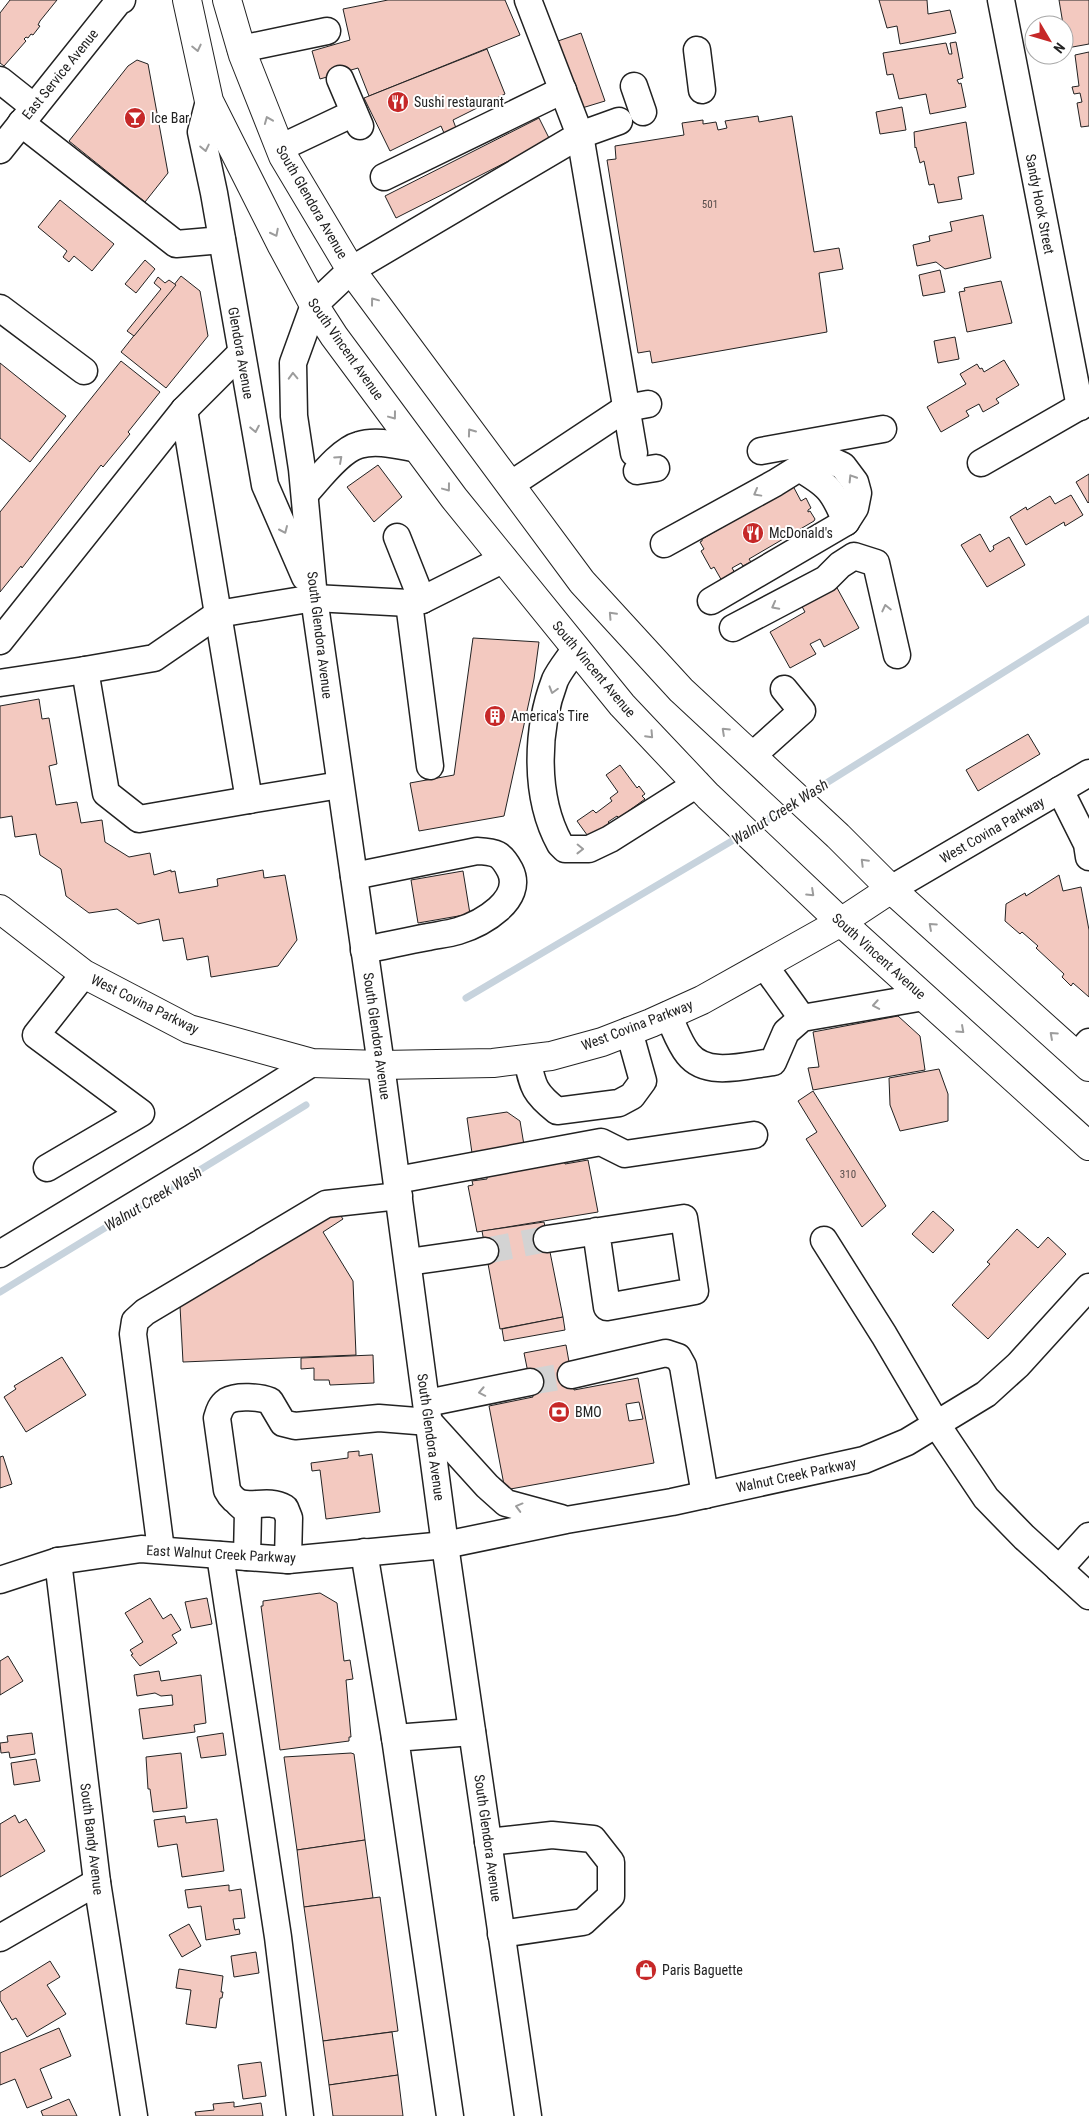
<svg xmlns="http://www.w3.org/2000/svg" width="1089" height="2116" viewBox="0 0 1089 2116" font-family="'Roboto Condensed',sans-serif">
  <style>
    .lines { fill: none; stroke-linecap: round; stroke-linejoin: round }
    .stream { stroke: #c7d3dd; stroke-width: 7 }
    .building { fill: #f3c9c0; stroke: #222; fill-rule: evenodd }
    .minor-tunnel { stroke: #d3d3d3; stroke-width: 26; stroke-dasharray: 26 13; stroke-linecap: butt }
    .minor-casing { stroke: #222; stroke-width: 29 }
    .major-casing { stroke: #222; stroke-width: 30 }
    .minor { stroke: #fff; stroke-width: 26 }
    .major { stroke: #fff; stroke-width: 28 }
    .oneway { stroke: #9c9c9c }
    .labels { text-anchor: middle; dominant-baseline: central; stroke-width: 4; stroke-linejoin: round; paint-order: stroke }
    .number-label { font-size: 11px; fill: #564c4a }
    .street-label { font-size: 14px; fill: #222; stroke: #fff }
    .poi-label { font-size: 14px; fill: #222; stroke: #fff; text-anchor: start }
    .water-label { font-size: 15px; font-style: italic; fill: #222; stroke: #fff }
  </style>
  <rect width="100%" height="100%" fill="#fff"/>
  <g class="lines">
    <g class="stream">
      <polyline points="804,797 1089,619"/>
      <polyline points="751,830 795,802"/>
      <polyline points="466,998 742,835"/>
      <polyline points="0,1292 306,1105"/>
    </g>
  </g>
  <g class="building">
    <polygon points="10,0 57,0 40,21 38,25 40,26 33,35 31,34 28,38 26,37 24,39 26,41 4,66 0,63 0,13"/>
    <polygon points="388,0 505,0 520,35 369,96 358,68 320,79 312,51 350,40 343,9"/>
    <polygon points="879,0 927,0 928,14 950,10 956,33 900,44 897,26 887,28"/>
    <polygon points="1059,0 1089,0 1089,44 1067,48"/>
    <polygon points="581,33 605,101 582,108 558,41"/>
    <polygon points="956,42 963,78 957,80 959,84 961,83 966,107 930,114 926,94 899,99 893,74 887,75 883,53 946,43 949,54 952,54 950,43"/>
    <polygon points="487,49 505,94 453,120 456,128 444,133 441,126 390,151 364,98"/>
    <polygon points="1089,52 1089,126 1081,127 1077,103 1082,102 1080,93 1074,94 1072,87 1079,86 1075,55"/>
    <polygon points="137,60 148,64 168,173 145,202 69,141 128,66"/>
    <polygon points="902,107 906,130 880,134 876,112"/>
    <polygon points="758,116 759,122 792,116 814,252 839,248 843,269 819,273 827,332 652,363 650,351 638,353 607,160 616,159 615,146 684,135 682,123 703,120 703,124 716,122 718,130 727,128 725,121"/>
    <polygon points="539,118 550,140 396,218 385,196"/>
    <polygon points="966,122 974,174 958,177 962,199 938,203 934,184 929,185 924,161 920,163 916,147 915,148 914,132"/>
    <polygon points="60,200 114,244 92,271 74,256 69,262 63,257 67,251 38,227"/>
    <polygon points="983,215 991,258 945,269 936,262 917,266 913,245 930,241 929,236 952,231 950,222"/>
    <polygon points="145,260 155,269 136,293 125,284"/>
    <polygon points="940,270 945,292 923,296 919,275"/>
    <polygon points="181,276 200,291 208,336 166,388 121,352"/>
    <polygon points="158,277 165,283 169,280 176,285 134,336 127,331 161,289 154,283"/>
    <polygon points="1001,281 1012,323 967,332 959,292 965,291 964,288"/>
    <polygon points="955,337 959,359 938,363 934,341"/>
    <polygon points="1004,360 1019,385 996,399 999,403 983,412 979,404 966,411 969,416 941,432 927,407 966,384 960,374 977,364 980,369 982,368 984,372"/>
    <polygon points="121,361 160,392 128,432 130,434 103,467 101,465 22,568 21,566 0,592 0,512"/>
    <polygon points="0,363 66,416 30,462 0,438"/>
    <polygon points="378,465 402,497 374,522 347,487"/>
    <polygon points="1089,474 1089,502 1088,503 1076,482"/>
    <polygon points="793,486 801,501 806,498 811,508 808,510 808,512 810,511 815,519 814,521 749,559 751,562 743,566 741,563 732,568 735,573 722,581 714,567 711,569 701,551 704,549 700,542 702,541 702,539 723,527 720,522"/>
    <polygon points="1071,495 1083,515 1065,526 1064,522 1026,545 1010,517 1026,507 1027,510 1050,496 1055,504"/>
    <polygon points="980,534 990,552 994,549 993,546 1009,537 1025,565 987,587 961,545"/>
    <polygon points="836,586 859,628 824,647 820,639 810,644 816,654 790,668 770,632 805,612 799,601"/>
    <polygon points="473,638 539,642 534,679 504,816 419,831 410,783 454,775"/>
    <polygon points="39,699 42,719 49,718 57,764 49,766 56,805 77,802 81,823 102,820 105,842 129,857 150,853 154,875 171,870 171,872 175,871 179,893 218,886 217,879 263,870 264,878 285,875 297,940 278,966 211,977 208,956 187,960 183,938 163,941 159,919 138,924 117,909 89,913 66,896 61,869 40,855 36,834 15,837 12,816 0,818 0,706"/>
    <polygon points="1028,734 1040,754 978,791 966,770"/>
    <polygon points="620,765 637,788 639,786 645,794 642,796 645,799 619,818 617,816 608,822 610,824 590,839 577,821 593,810 596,813 612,801 610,798 618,792 606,775"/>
    <polygon points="463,871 470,914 418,923 411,880"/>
    <polygon points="1059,875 1063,891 1081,887 1089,930 1089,997 1073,983 1071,986 1062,977 1064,974 1036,948 1038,946 1022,932 1020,934 1005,921 1006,904 1025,893 1026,896"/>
    <polygon points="898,1016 920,1036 925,1070 813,1090 808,1068 819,1067 813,1032"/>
    <polygon points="939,1069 948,1094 948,1121 900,1131 890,1105 889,1078"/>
    <polygon points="813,1091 886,1206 862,1227 806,1139 817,1132 798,1101"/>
    <polygon points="507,1112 520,1121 524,1145 472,1153 467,1118"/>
    <polygon points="564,1160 565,1164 588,1160 598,1212 477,1232 468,1186 473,1185 472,1181 487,1179 487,1175"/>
    <polygon points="933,1211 954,1230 933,1253 912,1234"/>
    <polygon points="338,1212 343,1219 323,1232 353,1281 356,1355 183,1362 180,1306"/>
    <polygon points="544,1222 563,1317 500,1329 482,1231"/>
    <polygon points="1017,1229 1038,1248 1048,1237 1066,1254 988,1339 952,1305 990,1264 987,1262"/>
    <polygon points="563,1317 565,1330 504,1341 502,1329"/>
    <path d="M566,1345L574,1390L638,1378L654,1463L505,1490L489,1406L533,1397L524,1353ZM639,1402L643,1419L629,1421L626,1404Z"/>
    <polygon points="373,1355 374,1383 330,1385 329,1380 314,1380 314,1368 301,1369 301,1358"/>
    <polygon points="62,1357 86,1395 26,1432 4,1397 16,1389 14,1386"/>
    <polygon points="359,1451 359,1456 372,1454 380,1512 326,1519 320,1470 312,1471 311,1463 348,1458 348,1452"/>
    <polygon points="3,1456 12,1484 0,1488 0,1457"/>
    <polygon points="320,1593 337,1603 344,1661 350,1660 353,1679 346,1680 351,1737 349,1737 349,1741 280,1750 261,1606 263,1606 263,1601"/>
    <polygon points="150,1598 163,1619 171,1614 181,1630 172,1635 177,1643 140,1666 131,1655 133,1654 130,1650 143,1642 125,1613"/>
    <polygon points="207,1598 212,1624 191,1628 185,1602"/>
    <polygon points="8,1656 23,1681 0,1695 0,1661"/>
    <polygon points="159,1671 161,1681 201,1675 206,1723 194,1725 195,1732 143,1739 139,1709 173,1705 172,1695 161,1696 155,1693 137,1696 134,1675"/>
    <polygon points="32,1733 35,1754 10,1758 9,1752 1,1753 0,1743 8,1742 7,1736"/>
    <polygon points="223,1733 226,1755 201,1758 197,1737"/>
    <polygon points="181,1753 187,1808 153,1812 150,1789 148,1789 146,1757"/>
    <polygon points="351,1753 354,1754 365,1840 297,1850 284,1757"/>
    <polygon points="36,1759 40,1781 14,1785 11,1763"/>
    <polygon points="15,1815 19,1823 26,1819 45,1851 0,1877 0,1824"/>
    <polygon points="185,1816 186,1823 217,1819 224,1871 182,1877 177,1844 158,1847 154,1820"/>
    <polygon points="365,1840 373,1898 304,1907 297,1850"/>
    <polygon points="229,1885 229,1891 241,1889 245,1918 233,1919 235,1930 239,1929 240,1934 206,1940 201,1906 188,1908 185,1890"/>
    <polygon points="380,1897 398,2031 323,2041 304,1907"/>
    <polygon points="189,1924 201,1946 182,1957 169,1935"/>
    <polygon points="256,1952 259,1973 234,1977 231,1956"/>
    <polygon points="50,1961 60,1977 47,1985 66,2014 27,2037 16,2018 12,2020 0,2000 0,1992"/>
    <polygon points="179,1969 223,1976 221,1992 223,1992 222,1998 220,1998 216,2028 186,2024 191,1990 176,1988"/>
    <polygon points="59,2028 71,2056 40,2069 52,2098 27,2108 15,2079 0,2085 0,2053"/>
    <polygon points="392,2032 398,2075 329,2085 323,2041"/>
    <polygon points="261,2062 266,2096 243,2099 238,2065"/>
    <polygon points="398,2075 403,2116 333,2116 329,2085"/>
    <polygon points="69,2099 77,2116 43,2116 41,2111"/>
    <polygon points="234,2102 234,2107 261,2103 263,2116 196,2116 195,2112 214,2110 213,2104"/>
  </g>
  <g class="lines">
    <g class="minor-tunnel">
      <polyline points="485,1251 547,1239"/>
      <polyline points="530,1382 571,1375"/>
    </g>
    <g class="minor-casing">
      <g id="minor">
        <polyline points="528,0 580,135 634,453"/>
        <polyline points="1001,0 1080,407"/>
        <polyline points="241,49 327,31"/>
        <polyline points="697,50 702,90"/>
        <polyline points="340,79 360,126"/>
        <polyline points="0,80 34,107"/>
        <polyline points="634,86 643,112"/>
        <polyline points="209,101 201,132 214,193 265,485 305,577"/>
        <polyline points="21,123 176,244 222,240"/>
        <polyline points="280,148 354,113"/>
        <polyline points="0,150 119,1 122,0"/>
        <polyline points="384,177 563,90"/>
        <polyline points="0,308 84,371"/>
        <polyline points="761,451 883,429"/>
        <polyline points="981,463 1089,401"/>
        <path d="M799,468C828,485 833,490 846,522"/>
        <polyline points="637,471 656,468"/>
        <polyline points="510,485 626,408 648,404"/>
        <path d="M305,494C318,480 340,450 359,445C377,439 400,446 418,449"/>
        <polyline points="397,537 422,600"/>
        <polyline points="664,544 775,483 812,460 828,459 843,466 855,482 858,493 855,508 846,522 711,601"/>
        <polyline points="409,603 430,766"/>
        <polyline points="733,628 826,579 840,565 854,556 876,563 897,655"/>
        <polyline points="0,641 184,410 241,353"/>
        <path d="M576,648C570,658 560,669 555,680C536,730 534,797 560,844L565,849H589L610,839L697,784"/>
        <polyline points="85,670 154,658 218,614 314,598 409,603 422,600 504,559"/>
        <polyline points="0,683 85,670 106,793 139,819 249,800 184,410"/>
        <polyline points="752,756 802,711 784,689"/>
        <polyline points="1060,790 1087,844 1089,857"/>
        <polyline points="249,800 340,785"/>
        <path d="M354,876L477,851C496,852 501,853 510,870C525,900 481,924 458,931C448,934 437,935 428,937C406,941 385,946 364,950"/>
        <polyline points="891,889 1089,773"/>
        <polyline points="764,965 802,1018"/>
        <path d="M668,1015C674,1027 679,1043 688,1054C707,1078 746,1065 773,1062L786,1032L802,1018L924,997"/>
        <polyline points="1077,1056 1089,1042"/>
        <path d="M527,1059C533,1087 534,1093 557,1111L619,1103L632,1096L643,1081L629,1031"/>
        <polyline points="47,1168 141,1113 36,1035 84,974"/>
        <polyline points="397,1180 601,1142 625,1154 754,1135"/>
        <polyline points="547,1239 684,1218 695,1291 607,1307 596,1231"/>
        <polyline points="824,1240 884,1335 937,1425 986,1498 1024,1537 1089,1596"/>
        <polyline points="0,1254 192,1138 312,1063"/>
        <polyline points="408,1262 485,1251"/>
        <polyline points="571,1375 666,1353 678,1357 683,1366 705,1495"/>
        <polyline points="427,1403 530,1382"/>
        <polyline points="239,1504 248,1512 247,1557"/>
        <polyline points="161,1550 133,1334 135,1321 145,1312 326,1204 399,1196"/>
        <polyline points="364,1552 395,1738"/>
        <polyline points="220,1555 278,1937 300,2116"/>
        <path d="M288,1560L289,1518L285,1508C262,1495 241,1517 227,1490L217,1418C219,1411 221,1405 227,1401C237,1395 260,1397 270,1401L283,1423L295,1426L379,1418L429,1422L487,1486L506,1503L561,1518"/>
        <polyline points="58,1561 97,1882 134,2116"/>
        <polyline points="1059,1569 1089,1536"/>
        <polyline points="0,1580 58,1561 141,1549 288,1560 445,1545 566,1520 672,1502 864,1460 907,1442 986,1394 1018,1365 1089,1287"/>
        <polyline points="488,1842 552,1835 593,1839 611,1862 611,1896 583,1922 501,1934"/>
        <polyline points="0,1938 97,1882"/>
        <polyline points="450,2116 395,1738 472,1732"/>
        <polyline points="528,2116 445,1545 381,1065 314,598 302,469 294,416 293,363 314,305 351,270 580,135 619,121"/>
      </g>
    </g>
    <g class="major-casing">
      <g id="major">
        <polyline points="187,0 209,101 281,244 314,305 334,336 454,498 622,705 708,796 841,922 1089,1146"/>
        <polyline points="227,0 243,55 283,156 351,270 582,582 681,690 838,836 891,889 1089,1067"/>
        <polyline points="0,909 84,974 189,1029 312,1063 381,1065 493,1063 551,1056 602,1042 651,1023 702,1000 841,922 891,889"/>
      </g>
    </g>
    <use href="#minor" class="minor"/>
    <use href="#major" class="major"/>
  </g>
  <defs><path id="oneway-chevron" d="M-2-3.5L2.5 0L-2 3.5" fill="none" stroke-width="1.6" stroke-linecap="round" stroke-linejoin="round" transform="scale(1.25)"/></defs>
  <g class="oneway">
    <use href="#oneway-chevron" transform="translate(197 48) rotate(77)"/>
    <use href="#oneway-chevron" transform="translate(268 120) rotate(-112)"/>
    <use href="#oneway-chevron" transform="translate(205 148) rotate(78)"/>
    <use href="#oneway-chevron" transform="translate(275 233) rotate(63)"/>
    <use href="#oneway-chevron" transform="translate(374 301) rotate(-127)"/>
    <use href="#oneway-chevron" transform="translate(293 376) rotate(-92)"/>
    <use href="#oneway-chevron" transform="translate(393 416) rotate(53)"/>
    <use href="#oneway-chevron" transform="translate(255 429) rotate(79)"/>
    <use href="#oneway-chevron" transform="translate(471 432) rotate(-126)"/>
    <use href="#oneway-chevron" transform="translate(339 459) rotate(-42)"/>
    <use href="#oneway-chevron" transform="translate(852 478) rotate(-122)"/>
    <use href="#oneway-chevron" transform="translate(447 488) rotate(53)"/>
    <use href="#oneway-chevron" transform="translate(757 493) rotate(151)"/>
    <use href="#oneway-chevron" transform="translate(284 530) rotate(66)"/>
    <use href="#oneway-chevron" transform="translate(775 606) rotate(152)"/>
    <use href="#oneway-chevron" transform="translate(886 608) rotate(-103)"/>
    <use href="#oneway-chevron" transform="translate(612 615) rotate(-133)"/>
    <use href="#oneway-chevron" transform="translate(553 690) rotate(106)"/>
    <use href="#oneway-chevron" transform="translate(725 731) rotate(-137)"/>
    <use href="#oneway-chevron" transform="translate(650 735) rotate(47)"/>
    <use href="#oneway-chevron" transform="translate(580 849) rotate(1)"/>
    <use href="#oneway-chevron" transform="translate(864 862) rotate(-135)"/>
    <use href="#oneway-chevron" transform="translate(811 893) rotate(43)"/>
    <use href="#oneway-chevron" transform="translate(932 926) rotate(-138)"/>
    <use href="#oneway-chevron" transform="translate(876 1005) rotate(170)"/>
    <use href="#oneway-chevron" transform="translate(961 1030) rotate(42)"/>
    <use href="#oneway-chevron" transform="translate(1053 1035) rotate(-138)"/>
    <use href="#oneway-chevron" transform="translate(482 1392) rotate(169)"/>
    <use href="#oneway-chevron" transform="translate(519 1507) rotate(-165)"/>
  </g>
  <defs>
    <g id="restaurant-disc" transform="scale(1.125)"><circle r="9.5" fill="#c62828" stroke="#fff"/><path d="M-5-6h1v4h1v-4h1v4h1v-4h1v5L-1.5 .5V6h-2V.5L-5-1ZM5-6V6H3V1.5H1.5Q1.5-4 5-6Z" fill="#fff"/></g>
    <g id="bar-disc" transform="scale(1.125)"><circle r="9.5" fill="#c62828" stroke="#fff"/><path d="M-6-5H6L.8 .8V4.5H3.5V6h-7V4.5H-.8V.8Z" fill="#fff"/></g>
    <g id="building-disc" transform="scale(1.125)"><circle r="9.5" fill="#c62828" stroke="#fff"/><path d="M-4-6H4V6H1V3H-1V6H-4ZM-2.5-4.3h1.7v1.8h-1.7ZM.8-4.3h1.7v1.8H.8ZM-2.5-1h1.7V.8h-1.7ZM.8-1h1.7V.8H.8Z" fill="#fff"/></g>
    <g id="bank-disc" transform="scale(1.125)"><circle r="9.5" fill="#c62828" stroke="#fff"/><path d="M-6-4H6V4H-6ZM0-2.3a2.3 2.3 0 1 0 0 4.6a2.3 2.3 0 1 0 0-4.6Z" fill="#fff"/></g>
    <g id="shop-disc" transform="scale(1.125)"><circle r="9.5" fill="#c62828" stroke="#fff"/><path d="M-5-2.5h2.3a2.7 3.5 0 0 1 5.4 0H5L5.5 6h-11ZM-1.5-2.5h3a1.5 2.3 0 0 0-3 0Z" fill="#fff"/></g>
  </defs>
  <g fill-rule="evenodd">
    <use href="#restaurant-disc" x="398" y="102"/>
    <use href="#bar-disc" x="135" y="118"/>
    <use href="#restaurant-disc" x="753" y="533"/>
    <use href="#building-disc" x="495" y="716"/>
    <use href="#bank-disc" x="559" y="1412"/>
    <use href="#shop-disc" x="646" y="1970"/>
  </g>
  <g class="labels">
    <g class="number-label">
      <text x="710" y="204">501</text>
      <text x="848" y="1174">310</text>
    </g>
    <g class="street-label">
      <text transform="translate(60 74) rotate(-51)">East Service Avenue</text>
      <text transform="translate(312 202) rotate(60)">South Glendora Avenue</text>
      <text transform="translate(1040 204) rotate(79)">Sandy Hook Street</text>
      <text transform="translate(346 349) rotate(55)">South Vincent Avenue</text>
      <text transform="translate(241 353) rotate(80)">Glendora Avenue</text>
      <text transform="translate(320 635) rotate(83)">South Glendora Avenue</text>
      <text transform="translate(594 669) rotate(50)">South Vincent Avenue</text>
      <text transform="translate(992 830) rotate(-30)">West Covina Parkway</text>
      <text transform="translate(879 956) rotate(42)">South Vincent Avenue</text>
      <text transform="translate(145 1004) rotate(26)">West Covina Parkway</text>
      <text transform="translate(637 1025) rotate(-21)">West Covina Parkway</text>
      <text transform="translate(377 1036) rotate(82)">South Glendora Avenue</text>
      <text transform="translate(431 1437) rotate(82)">South Glendora Avenue</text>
      <text transform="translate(796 1475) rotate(-12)">Walnut Creek Parkway</text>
      <text transform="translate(221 1554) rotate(3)">East Walnut Creek Parkway</text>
      <text transform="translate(488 1838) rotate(82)">South Glendora Avenue</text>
      <text transform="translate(92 1839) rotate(83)">South Bandy Avenue</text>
    </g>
    <g class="poi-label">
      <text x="414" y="102">Sushi restaurant</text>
      <text x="151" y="118">Ice Bar</text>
      <text x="769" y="533">McDonald's</text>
      <text x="511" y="716">America's Tire</text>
      <text x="575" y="1412">BMO</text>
      <text x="662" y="1970">Paris Baguette</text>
    </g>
    <g class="water-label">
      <text transform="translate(780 812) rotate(-32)">Walnut Creek Wash</text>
      <text transform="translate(153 1199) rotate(-31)">Walnut Creek Wash</text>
    </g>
  </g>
  <g transform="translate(1049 40) rotate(128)"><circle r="24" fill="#ffffff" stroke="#a7a7a7"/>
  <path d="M0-4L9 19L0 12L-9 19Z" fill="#c62828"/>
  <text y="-8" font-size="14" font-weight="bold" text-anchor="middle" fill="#222222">N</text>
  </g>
</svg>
